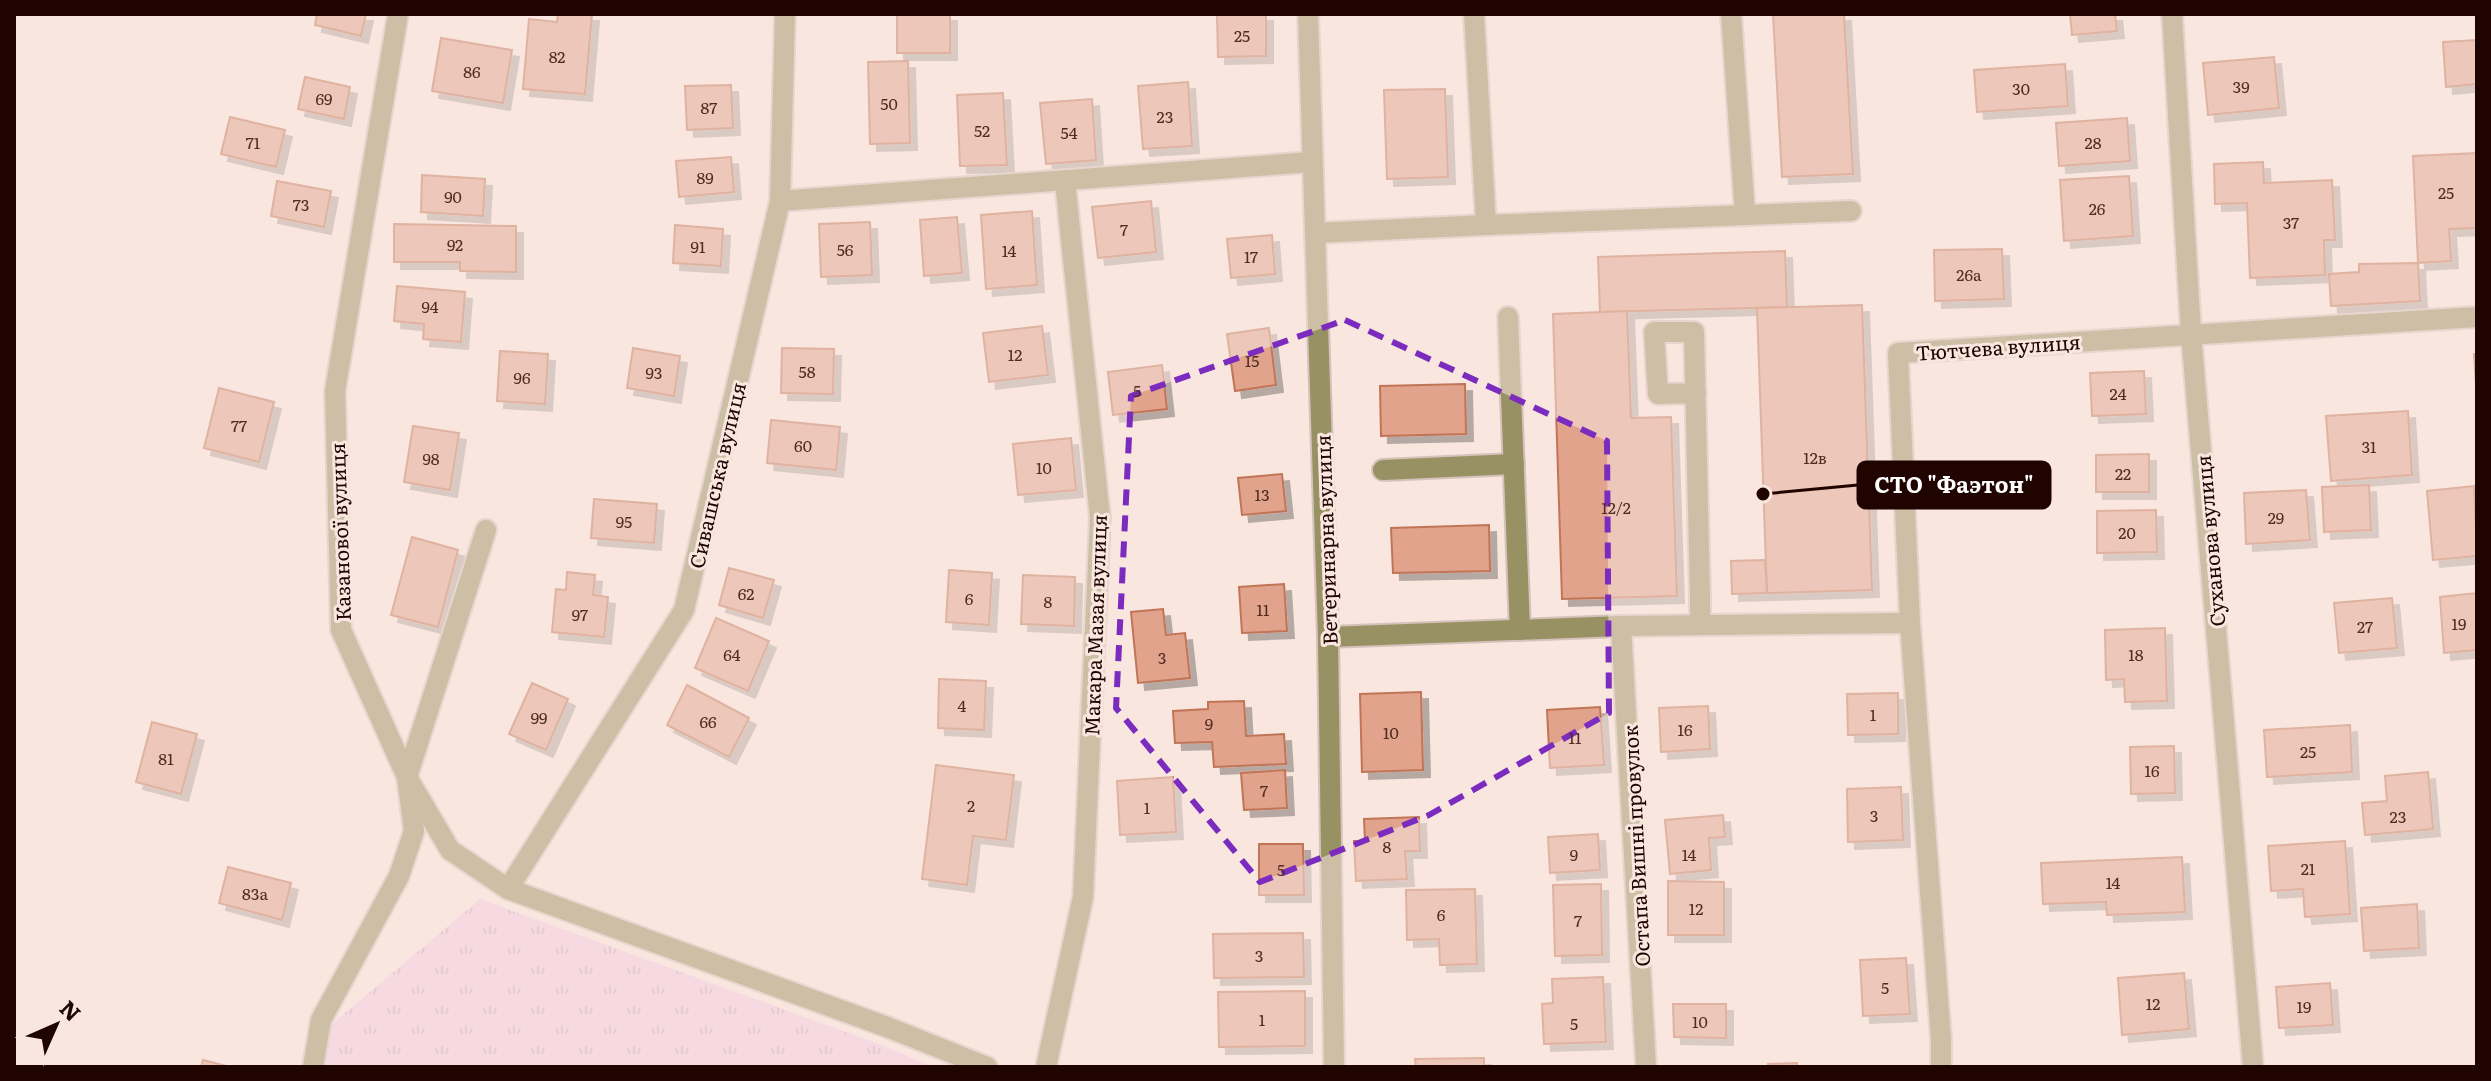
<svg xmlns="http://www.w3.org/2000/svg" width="2491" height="1081" viewBox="0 0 2491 1081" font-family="Literata,serif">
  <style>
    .grass { fill: url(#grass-tufts) }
    .building { fill: #e1a38c; stroke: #c27457; stroke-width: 2; filter: url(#shadow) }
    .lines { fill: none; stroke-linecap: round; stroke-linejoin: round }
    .service-casing { stroke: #d5c2bb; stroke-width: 24 }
    .minor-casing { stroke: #d5c2bb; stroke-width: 24 }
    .service { stroke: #989163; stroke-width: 20 }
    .minor { stroke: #989163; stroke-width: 20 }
    .marked { fill: none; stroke: #7b2cbf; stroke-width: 6; stroke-dasharray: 16 10; stroke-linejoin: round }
    .labels { text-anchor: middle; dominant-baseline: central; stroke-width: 6; stroke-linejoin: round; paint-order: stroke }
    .number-label { font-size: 16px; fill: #502c23 }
    .street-label { font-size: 20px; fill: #1f0400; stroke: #f8e6df }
    .leader { fill: none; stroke: #1f0400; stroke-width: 3 }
    .callout-dot { fill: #1f0400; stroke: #f8e6df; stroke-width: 3 }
    .callout { fill: #1f0400; stroke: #1f0400; stroke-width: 3 }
    .callout-label { font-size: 22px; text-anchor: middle; font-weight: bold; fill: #fff }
  </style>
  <defs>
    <pattern id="grass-tufts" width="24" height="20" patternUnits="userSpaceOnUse" patternTransform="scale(2)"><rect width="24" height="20" fill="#f3cbe4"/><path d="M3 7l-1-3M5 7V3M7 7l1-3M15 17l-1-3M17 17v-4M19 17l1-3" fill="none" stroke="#d0adc2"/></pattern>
    <filter id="shadow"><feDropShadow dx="7" dy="7" stdDeviation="0" flood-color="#0004"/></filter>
  </defs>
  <rect width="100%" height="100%" fill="#f8e6df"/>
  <polygon class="grass" points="480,899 884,1046 933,1067 323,1067 331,1025"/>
  <g class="building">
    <polygon points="317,14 366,14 361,36 315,25"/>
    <polygon points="558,14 592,14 585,94 523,89 529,19 557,22"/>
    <rect x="897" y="14" width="53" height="39"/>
    <polygon points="1217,14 1266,14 1266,56 1218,57"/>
    <polygon points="1773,14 1844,14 1853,174 1782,177"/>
    <polygon points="2070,14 2115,14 2117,31 2072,35"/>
    <polygon points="441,38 512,50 503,103 432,91"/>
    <polygon points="2477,40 2477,84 2446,87 2443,42"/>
    <polygon points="2274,57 2279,108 2208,115 2203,63"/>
    <polygon points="908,61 910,143 870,144 868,62"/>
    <polygon points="2065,64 2068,106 1977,112 1974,70"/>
    <polygon points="305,77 350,87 344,119 298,109"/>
    <polygon points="1188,82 1192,146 1143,149 1138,86"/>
    <polygon points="731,85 733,128 687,130 685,86"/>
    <polygon points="1445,89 1448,177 1387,179 1384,90"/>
    <polygon points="1003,93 1007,165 960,166 957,95"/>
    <polygon points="1092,99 1096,160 1046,164 1040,103"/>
    <polygon points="230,117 285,130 276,167 221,154"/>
    <polygon points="2127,118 2130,161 2059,166 2056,123"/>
    <polygon points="2477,153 2477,228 2449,229 2451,261 2418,263 2413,156"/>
    <polygon points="731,157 734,192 679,197 676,161"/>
    <polygon points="2263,162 2264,183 2332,180 2335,240 2324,240 2325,275 2250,278 2247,203 2215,204 2214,164"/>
    <polygon points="422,175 485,179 483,216 421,212"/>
    <polygon points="2129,176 2133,236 2064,241 2060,180"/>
    <polygon points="277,181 331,191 324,227 271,216"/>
    <polygon points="1151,201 1156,252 1098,258 1092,207"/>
    <polygon points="1032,211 1037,285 986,289 981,215"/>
    <polygon points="957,217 962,273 924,276 920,220"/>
    <polygon points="870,222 872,275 821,277 819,224"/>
    <polygon points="394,224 516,226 516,272 460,271 460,262 394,262"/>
    <polygon points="675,225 723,229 721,266 673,263"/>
    <polygon points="1272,235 1275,274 1231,278 1227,239"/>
    <polygon points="2002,249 2004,299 1935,301 1934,250"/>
    <polygon points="1785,251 1787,307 1600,312 1598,257"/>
    <polygon points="2418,263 2420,301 2331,306 2329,274 2359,272 2359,264"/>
    <polygon points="397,286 465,292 461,342 423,339 424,324 394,321"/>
    <polygon points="1862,305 1872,590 1767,593 1757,308"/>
    <polygon points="1627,311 1631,418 1671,417 1677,596 1562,599 1553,314"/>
    <polygon points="1042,326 1048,375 989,382 983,333"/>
    <polygon points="1269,328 1276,385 1235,391 1227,334"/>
    <polygon points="633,348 680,356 674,396 627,388"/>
    <polygon points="782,348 834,349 833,394 781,393"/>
    <polygon points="500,351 548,354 545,404 497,401"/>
    <polygon points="2474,354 2477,354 2477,403"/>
    <polygon points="1162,365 1167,409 1113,415 1108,372"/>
    <polygon points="2144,371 2146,414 2092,416 2090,373"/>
    <polygon points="1465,384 1466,434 1381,436 1380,386"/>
    <polygon points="219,388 274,402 259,462 204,448"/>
    <polygon points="2408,411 2412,475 2331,481 2326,416"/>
    <polygon points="771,420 840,427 836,470 767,463"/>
    <polygon points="413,426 459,433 450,490 404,482"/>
    <polygon points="1071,438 1076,490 1018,495 1013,444"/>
    <polygon points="2149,454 2149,492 2096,492 2096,455"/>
    <polygon points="1282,474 1286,511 1242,515 1238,478"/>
    <polygon points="2369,485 2371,530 2324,532 2322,487"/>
    <polygon points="2474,486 2477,556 2433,560 2427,491"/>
    <polygon points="2306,490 2310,540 2246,544 2244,493"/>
    <polygon points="594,499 657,504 654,543 591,538"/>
    <polygon points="2156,510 2157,552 2097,553 2097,511"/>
    <polygon points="1489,525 1490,571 1393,573 1391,528"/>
    <polygon points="412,537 458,550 438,627 391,615"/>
    <polygon points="1765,560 1767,593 1732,594 1731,561"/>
    <polygon points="729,568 774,580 763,618 719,605"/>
    <polygon points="949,570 992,573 989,625 946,622"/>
    <polygon points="567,572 595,575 593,595 608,597 604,637 552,632 556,589 566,590"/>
    <polygon points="1023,575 1075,577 1074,626 1021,624"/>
    <polygon points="1284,584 1287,631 1242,633 1239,587"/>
    <polygon points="2477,593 2477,650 2444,653 2440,597"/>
    <polygon points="2392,598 2397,648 2339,653 2334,603"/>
    <polygon points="1163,609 1166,635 1185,633 1190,678 1138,683 1131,612"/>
    <polygon points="716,618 769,641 748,691 695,668"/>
    <polygon points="2165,628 2167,701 2125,702 2124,679 2106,680 2105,630"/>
    <polygon points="939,679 986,681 984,730 938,728"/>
    <polygon points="532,683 568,699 546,750 509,734"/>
    <polygon points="687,685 749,718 729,757 667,725"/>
    <polygon points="1421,692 1423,770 1362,772 1360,694"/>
    <polygon points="1898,693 1898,734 1848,735 1847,694"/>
    <polygon points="1244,701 1246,736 1284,734 1286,764 1214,767 1212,742 1175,743 1173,711 1208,709 1208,702"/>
    <polygon points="1708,706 1710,749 1661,752 1659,708"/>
    <polygon points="1600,707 1604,765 1550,768 1547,710"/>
    <polygon points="152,722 197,734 181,794 136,782"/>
    <polygon points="2350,725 2352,772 2267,777 2264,730"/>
    <polygon points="2174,746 2175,793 2131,794 2130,747"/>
    <polygon points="936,765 1014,775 1006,840 973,836 967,885 922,879"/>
    <polygon points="1285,770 1287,808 1244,810 1241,773"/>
    <polygon points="2428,772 2433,829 2365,835 2362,803 2387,801 2385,776"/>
    <polygon points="1173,777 1176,832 1120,835 1117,781"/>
    <polygon points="1901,787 1903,840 1848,842 1847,789"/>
    <polygon points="1723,815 1725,837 1709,838 1711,870 1670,874 1665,820"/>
    <polygon points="1419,817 1420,851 1405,851 1407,879 1356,881 1354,841 1365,841 1364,819"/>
    <polygon points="1598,834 1600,870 1550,873 1548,837"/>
    <polygon points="2345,841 2350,914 2305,917 2303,889 2271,891 2268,846"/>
    <polygon points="1259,844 1303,844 1304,895 1259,895"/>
    <polygon points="2182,857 2185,912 2107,915 2106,902 2043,904 2041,863"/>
    <polygon points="228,867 291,883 282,920 219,903"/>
    <polygon points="1668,881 1724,882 1724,935 1668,935"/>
    <polygon points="1601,884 1602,955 1555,956 1553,885"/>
    <polygon points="1475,889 1477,964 1440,965 1439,939 1407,940 1406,890"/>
    <polygon points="2417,904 2419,948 2364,951 2361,908"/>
    <polygon points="1303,933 1304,977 1214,978 1213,934"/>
    <polygon points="1906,958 1910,1014 1863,1016 1860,960"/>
    <polygon points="2184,973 2189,1029 2122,1035 2118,978"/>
    <polygon points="1603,977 1606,1042 1544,1044 1542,1004 1553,1003 1552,979"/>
    <polygon points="2330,983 2333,1025 2279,1028 2276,987"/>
    <polygon points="1305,991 1305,1046 1219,1047 1218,992"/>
    <polygon points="1673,1004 1726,1004 1726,1038 1674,1037"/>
    <polygon points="1484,1058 1484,1067 1416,1067 1415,1059"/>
    <polygon points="203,1060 230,1067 201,1067"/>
    <polygon points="1797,1063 1797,1067 1768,1067 1768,1064"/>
  </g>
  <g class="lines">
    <g class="service-casing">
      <g id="service">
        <polyline points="1731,14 1745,215"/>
        <polyline points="1486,225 1851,211"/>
        <polyline points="1315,233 1486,225 1474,14"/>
        <polyline points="1508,317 1520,630"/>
        <polyline points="1696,393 1658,394 1654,332 1694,332 1700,595 1700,625"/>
        <polyline points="1383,470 1514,464"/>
        <polyline points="486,530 407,777 450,850 508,889 887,1027 987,1067"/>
      </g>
    </g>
    <g class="minor-casing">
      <g id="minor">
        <polyline points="1308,14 1328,637 1334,1067"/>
        <polyline points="2172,14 2191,333 2253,1067"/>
        <polyline points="780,201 1312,162"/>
        <polyline points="1621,626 1646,1067"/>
        <polyline points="1328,637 1621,626 1910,623"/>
        <polyline points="508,889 684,610 780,201 785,14"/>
        <polyline points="313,1067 321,1020 399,876 414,831 407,777 341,630 335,391 398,14"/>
        <polyline points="1046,1067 1083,897 1100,518 1065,181"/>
        <polyline points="1941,1067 1941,1039 1910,623 1898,353 2477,317"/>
      </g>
    </g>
    <use href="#service" class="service"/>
    <use href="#minor" class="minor"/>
  </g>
  <path d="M0 0H2491V1081H0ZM1345,320L1607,441L1609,713L1429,815L1260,882L1116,708L1131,396Z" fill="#f8e6df" fill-opacity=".55" fill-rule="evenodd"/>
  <path class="marked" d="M1345,320L1607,441L1609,713L1429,815L1260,882L1116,708L1131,396Z"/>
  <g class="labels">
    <g class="number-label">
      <text x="1242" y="35">25</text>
      <text x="557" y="56">82</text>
      <text x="472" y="71">86</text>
      <text x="2241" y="86">39</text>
      <text x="2021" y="88">30</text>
      <text x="324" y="98">69</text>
      <text x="889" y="103">50</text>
      <text x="709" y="107">87</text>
      <text x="1165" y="116">23</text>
      <text x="982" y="130">52</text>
      <text x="1069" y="132">54</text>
      <text x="253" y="142">71</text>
      <text x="2093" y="142">28</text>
      <text x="705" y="177">89</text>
      <text x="2446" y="192">25</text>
      <text x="453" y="196">90</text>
      <text x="301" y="204">73</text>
      <text x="2097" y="208">26</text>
      <text x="2291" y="222">37</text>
      <text x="1124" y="229">7</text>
      <text x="455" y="244">92</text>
      <text x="698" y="246">91</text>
      <text x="845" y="249">56</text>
      <text x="1009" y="250">14</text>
      <text x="1251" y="256">17</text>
      <text x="1969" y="274">26а</text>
      <text x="430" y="306">94</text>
      <text x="1015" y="354">12</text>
      <text x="1252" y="360">15</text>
      <text x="807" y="371">58</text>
      <text x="654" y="372">93</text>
      <text x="522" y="377">96</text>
      <text x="1137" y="390">5</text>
      <text x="2118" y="393">24</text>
      <text x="239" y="425">77</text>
      <text x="803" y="445">60</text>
      <text x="2369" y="446">31</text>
      <text x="1815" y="457">12в</text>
      <text x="431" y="458">98</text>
      <text x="1044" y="467">10</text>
      <text x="2123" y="473">22</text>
      <text x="1262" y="494">13</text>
      <text x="1616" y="507">12/2</text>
      <text x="2276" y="517">29</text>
      <text x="624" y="521">95</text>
      <text x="2127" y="532">20</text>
      <text x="746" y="593">62</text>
      <text x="969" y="598">6</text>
      <text x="1048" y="601">8</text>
      <text x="1263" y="609">11</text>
      <text x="580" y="614">97</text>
      <text x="2459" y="623">19</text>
      <text x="2365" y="626">27</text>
      <text x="732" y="654">64</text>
      <text x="2136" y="654">18</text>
      <text x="1162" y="657">3</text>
      <text x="962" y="705">4</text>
      <text x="1873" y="714">1</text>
      <text x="539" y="717">99</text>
      <text x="708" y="721">66</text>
      <text x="1209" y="723">9</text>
      <text x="1685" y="729">16</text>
      <text x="1391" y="732">10</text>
      <text x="1575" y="737">11</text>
      <text x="2308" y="751">25</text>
      <text x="166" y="758">81</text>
      <text x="2152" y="770">16</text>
      <text x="1264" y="790">7</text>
      <text x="971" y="805">2</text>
      <text x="1147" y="807">1</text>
      <text x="1874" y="815">3</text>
      <text x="2398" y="816">23</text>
      <text x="1387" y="846">8</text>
      <text x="1574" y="854">9</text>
      <text x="1689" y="854">14</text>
      <text x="2308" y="868">21</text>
      <text x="1281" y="869">5</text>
      <text x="2113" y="882">14</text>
      <text x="255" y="893">83а</text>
      <text x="1696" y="908">12</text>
      <text x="1441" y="914">6</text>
      <text x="1578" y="920">7</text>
      <text x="1259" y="955">3</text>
      <text x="1885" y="987">5</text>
      <text x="2153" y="1003">12</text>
      <text x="2304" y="1006">19</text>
      <text x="1262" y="1019">1</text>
      <text x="1700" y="1021">10</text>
      <text x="1574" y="1023">5</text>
    </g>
    <g class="street-label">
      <text transform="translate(1998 346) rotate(-4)">Тютчева вулиця</text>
      <text transform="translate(716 475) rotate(-77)">Сивашська вулиця</text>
      <text transform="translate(339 532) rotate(-92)">Казанової вулиця</text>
      <text transform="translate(1325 540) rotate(-92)">Ветеринарна вулиця</text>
      <text transform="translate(2209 541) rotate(-95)">Суханова вулиця</text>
      <text transform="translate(1094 625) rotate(-88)">Макара Мазая вулиця</text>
      <text transform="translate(1635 846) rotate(-93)">Остапа Вишні провулок</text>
    </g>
  </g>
  <path class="leader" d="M1763 494L1858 485"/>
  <circle class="callout-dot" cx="1763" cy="494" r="8"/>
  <rect class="callout" x="1858" y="462" width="192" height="46" rx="8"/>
  <g class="callout-label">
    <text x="1954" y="493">СТО "Фаэтон"</text>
  </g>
  <rect width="2491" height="1081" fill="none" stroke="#1f0400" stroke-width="32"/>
  <g transform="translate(56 1025) rotate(45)" stroke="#f8e6df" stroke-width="6" paint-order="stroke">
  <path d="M0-6L14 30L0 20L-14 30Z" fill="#1f0400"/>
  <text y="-12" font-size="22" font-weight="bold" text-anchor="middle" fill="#1f0400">N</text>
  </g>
</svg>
